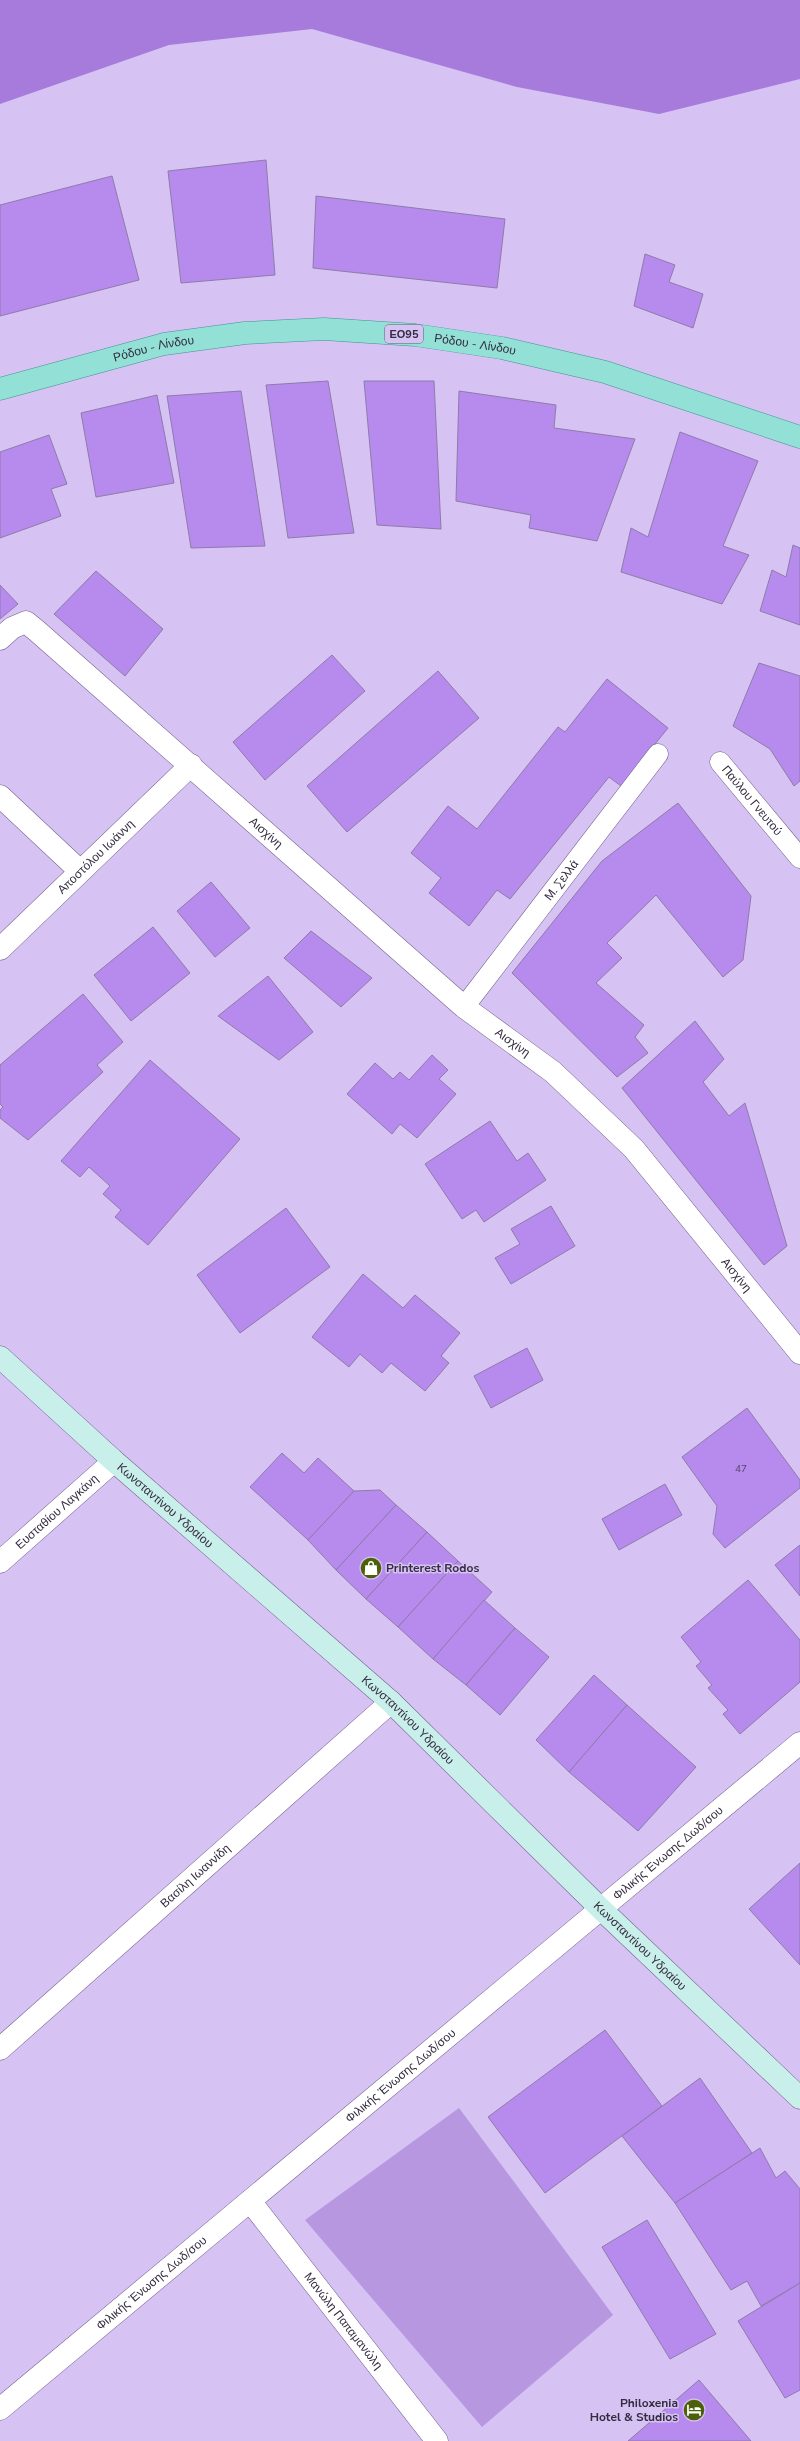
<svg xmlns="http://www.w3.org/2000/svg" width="800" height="2441" viewBox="0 0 800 2441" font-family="'Nunito Sans',sans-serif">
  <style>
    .green { fill: #b798e0 }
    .forest { fill: #a67bdb }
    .building { fill: #b78bed; stroke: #8e7ba9 }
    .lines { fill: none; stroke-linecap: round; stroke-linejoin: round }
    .lane-casing { stroke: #73618c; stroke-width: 21 }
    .street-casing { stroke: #73618c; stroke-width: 23 }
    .secondary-casing { stroke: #73618c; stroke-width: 23 }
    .primary-casing { stroke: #429390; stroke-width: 23 }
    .lane { stroke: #fff; stroke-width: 20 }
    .street { stroke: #fff; stroke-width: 22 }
    .secondary { stroke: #c9efeb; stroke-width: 22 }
    .primary { stroke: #92e0d6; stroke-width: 22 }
    .labels { text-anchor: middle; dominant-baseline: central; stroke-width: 3; stroke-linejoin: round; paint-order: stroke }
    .number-label { font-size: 10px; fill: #55446a }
    .shield { fill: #d6c2f3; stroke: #655975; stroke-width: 1 }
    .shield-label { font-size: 11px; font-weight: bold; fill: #342c3f }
    .street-label { font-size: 12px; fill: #342c3f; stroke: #d6c2f3 }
    .poi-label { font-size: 12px; font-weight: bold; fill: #342c3f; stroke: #d6c2f3; text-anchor: start }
  </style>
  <rect width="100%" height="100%" fill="#d6c2f3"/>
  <polygon class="green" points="459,2108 613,2315 482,2427 305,2220"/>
  <polygon class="forest" points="0,0 800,0 800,79 659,114 517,87 312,29 169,45 0,104"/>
  <g class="building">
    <polygon points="266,160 275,275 181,283 168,171"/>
    <polygon points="112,176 139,280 0,316 0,205"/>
    <polygon points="316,196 505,219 497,288 313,268"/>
    <polygon points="645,254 675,265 669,282 703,294 693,328 634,306"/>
    <polygon points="328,381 354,533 288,538 266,385"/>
    <polygon points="364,381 434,381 441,529 377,525"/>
    <polygon points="241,391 265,546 191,548 167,396"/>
    <polygon points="459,391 556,405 554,428 635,439 597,541 529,528 531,515 456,501"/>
    <polygon points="157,395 174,483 96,497 81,413"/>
    <polygon points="680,432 758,461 723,546 749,555 722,604 621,572 631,528 648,537"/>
    <polygon points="49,435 67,484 51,489 61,516 0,538 0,452"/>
    <polygon points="793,545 800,548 800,625 760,611 772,570 786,577"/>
    <polygon points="96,571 163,629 125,676 54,614"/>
    <polygon points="0,585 18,604 0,619"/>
    <polygon points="332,655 365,691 265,780 233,742"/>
    <polygon points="759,663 800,676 800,781 794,786 770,749 733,726"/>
    <polygon points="438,671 479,718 347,832 307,786"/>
    <polygon points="607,679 668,728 621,786 609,777 510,899 497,890 469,926 429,893 441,878 411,853 448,806 477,829 558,727 565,732"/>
    <polygon points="678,803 751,896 743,960 723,977 656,895 607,943 622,958 596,983 644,1025 635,1037 648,1053 617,1077 512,973 602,861"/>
    <polygon points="211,882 250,928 215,957 177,911"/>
    <polygon points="153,927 190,973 131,1021 94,975"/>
    <polygon points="311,931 372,978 341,1007 284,958"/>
    <polygon points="268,976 313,1032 279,1060 218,1016"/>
    <polygon points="83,994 123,1042 97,1065 103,1072 28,1140 0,1118 0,1110 3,1107 0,1104 0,1065"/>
    <polygon points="695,1021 724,1059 703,1082 729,1116 745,1103 787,1246 764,1265 622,1088"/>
    <polygon points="432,1055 448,1070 439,1079 456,1094 417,1138 400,1124 392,1134 347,1094 375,1063 393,1079 400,1072 409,1080"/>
    <polygon points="150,1060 240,1139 148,1245 115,1217 121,1210 103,1194 110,1186 89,1167 80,1177 61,1161"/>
    <polygon points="490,1121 517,1161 528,1153 546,1180 484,1222 476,1210 462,1219 425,1164"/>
    <polygon points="551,1206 575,1246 511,1284 495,1258 520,1244 511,1229"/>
    <polygon points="286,1208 330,1267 240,1333 197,1275"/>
    <polygon points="363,1274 403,1308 415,1295 460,1333 441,1356 449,1363 425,1391 391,1363 382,1373 360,1354 349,1367 312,1337"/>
    <polygon points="527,1348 543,1380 491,1408 474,1376"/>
    <polygon points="747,1408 800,1480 800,1488 725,1548 713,1534 717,1506 682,1457"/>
    <polygon points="282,1453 304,1473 318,1458 354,1491 308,1540 250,1487"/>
    <polygon points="665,1484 682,1515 619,1550 602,1519"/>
    <polygon points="380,1490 396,1505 336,1570 308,1540 354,1491"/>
    <polygon points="396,1505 427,1532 366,1599 336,1570"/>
    <polygon points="427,1532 458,1561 398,1627 366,1599"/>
    <polygon points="800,1545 800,1596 775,1565"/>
    <polygon points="458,1561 492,1592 433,1659 398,1627"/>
    <polygon points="748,1580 800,1640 800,1682 740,1734 723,1714 728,1710 708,1688 712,1685 696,1666 701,1662 681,1637"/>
    <polygon points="484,1600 515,1628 466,1685 433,1659"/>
    <polygon points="515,1628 549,1657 500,1715 466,1685"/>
    <polygon points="594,1675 627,1705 569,1772 536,1740"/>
    <polygon points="627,1705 696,1767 638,1831 569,1772"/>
    <polygon points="800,1863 800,1965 749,1909"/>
    <polygon points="605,2030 662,2106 545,2193 488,2117"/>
    <polygon points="700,2078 752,2153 675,2203 622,2136"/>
    <polygon points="760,2148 776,2178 785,2171 800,2189 800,2283 761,2306 747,2281 731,2290 675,2203"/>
    <polygon points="647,2220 716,2334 670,2359 602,2247"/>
    <polygon points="800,2283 800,2390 785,2398 738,2321"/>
    <polygon points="699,2380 751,2441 628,2441"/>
  </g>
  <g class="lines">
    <g class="lane-casing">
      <g id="lane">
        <path id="s1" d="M720,762L800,858"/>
        <path id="s2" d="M464,1007L658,754"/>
      </g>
    </g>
    <g class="street-casing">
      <g id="street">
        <path id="s3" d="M0,639L12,628L26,622L37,631L464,1007L553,1072L634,1149L800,1353"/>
        <polyline points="0,796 80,871"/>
        <path id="s4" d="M0,949L191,765"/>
        <path id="s5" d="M0,1562L114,1461"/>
        <path id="s6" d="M0,2049L391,1702"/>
        <path id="s7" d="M250,2201L437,2441"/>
        <path id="s8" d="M0,2409L800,1743"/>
      </g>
    </g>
    <g class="secondary-casing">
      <g id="secondary">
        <path id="s9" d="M0,1357L114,1461L391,1702L601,1909L800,2098"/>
      </g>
    </g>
    <g class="primary-casing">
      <g id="primary">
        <path id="s10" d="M0,389L164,344L245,333L324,329L415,335L502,348L605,372L800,437"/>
      </g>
    </g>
    <use href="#lane" class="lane"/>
    <use href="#street" class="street"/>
    <use href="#secondary" class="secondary"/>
    <use href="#primary" class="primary"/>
  </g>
  <defs>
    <g id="shop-disc" transform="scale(1.15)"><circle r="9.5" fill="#4b6009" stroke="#d6c2f3"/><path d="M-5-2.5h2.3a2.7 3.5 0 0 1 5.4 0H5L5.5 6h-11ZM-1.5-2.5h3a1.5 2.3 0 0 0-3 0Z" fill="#fff"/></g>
    <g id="hotel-disc" transform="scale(1.15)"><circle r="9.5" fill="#4b6009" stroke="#d6c2f3"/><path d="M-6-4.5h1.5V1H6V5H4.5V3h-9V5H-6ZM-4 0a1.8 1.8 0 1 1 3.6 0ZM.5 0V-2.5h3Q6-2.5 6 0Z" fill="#fff"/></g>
  </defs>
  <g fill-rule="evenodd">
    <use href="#shop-disc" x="371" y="1568"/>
    <use href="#hotel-disc" x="694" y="2410"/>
  </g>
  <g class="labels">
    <g class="number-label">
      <text x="741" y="1469">47</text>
    </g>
    <rect class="shield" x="385" y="325" width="38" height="18" rx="3"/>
    <g class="shield-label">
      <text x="404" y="334">ΕΟ95</text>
    </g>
    <g class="street-label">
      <text stroke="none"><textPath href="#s10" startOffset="483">Ρόδου - Λίνδου</textPath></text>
      <text stroke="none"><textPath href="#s10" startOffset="159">Ρόδου - Λίνδου</textPath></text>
      <text stroke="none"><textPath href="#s1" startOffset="50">Παύλου Γνευτού</textPath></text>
      <text stroke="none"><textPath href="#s3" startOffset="351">Αισχίνη</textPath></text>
      <text stroke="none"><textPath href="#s4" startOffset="133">Αποστόλου Ιωάννη</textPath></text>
      <text stroke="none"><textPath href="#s2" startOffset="160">Μ. Σελλά</textPath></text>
      <text stroke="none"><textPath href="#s3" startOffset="675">Αισχίνη</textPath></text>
      <text stroke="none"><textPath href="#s3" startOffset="999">Αισχίνη</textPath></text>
      <text stroke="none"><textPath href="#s9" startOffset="222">Κωνσταντίνου Υδραίου</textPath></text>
      <text stroke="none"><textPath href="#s5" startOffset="76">Ευσταθίου Λαγκάνη</textPath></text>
      <text stroke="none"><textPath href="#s9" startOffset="546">Κωνσταντίνου Υδραίου</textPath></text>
      <text stroke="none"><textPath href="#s8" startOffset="869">Φιλικής Ένωσης Δωδ/σου</textPath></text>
      <text stroke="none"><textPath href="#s6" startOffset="261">Βασίλη Ιωαννίδη</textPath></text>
      <text stroke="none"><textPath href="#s9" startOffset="870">Κωνσταντίνου Υδραίου</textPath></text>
      <text stroke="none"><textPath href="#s8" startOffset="521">Φιλικής Ένωσης Δωδ/σου</textPath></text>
      <text stroke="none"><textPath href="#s8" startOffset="197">Φιλικής Ένωσης Δωδ/σου</textPath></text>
      <text stroke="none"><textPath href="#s7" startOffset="152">Μανώλη Παπαμανώλη</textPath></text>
    </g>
    <g class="poi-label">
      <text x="386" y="1568">Printerest Rodos</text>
      <text x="678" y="2403" text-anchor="end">Philoxenia<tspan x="678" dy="14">Hotel &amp; Studios</tspan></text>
    </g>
  </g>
</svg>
